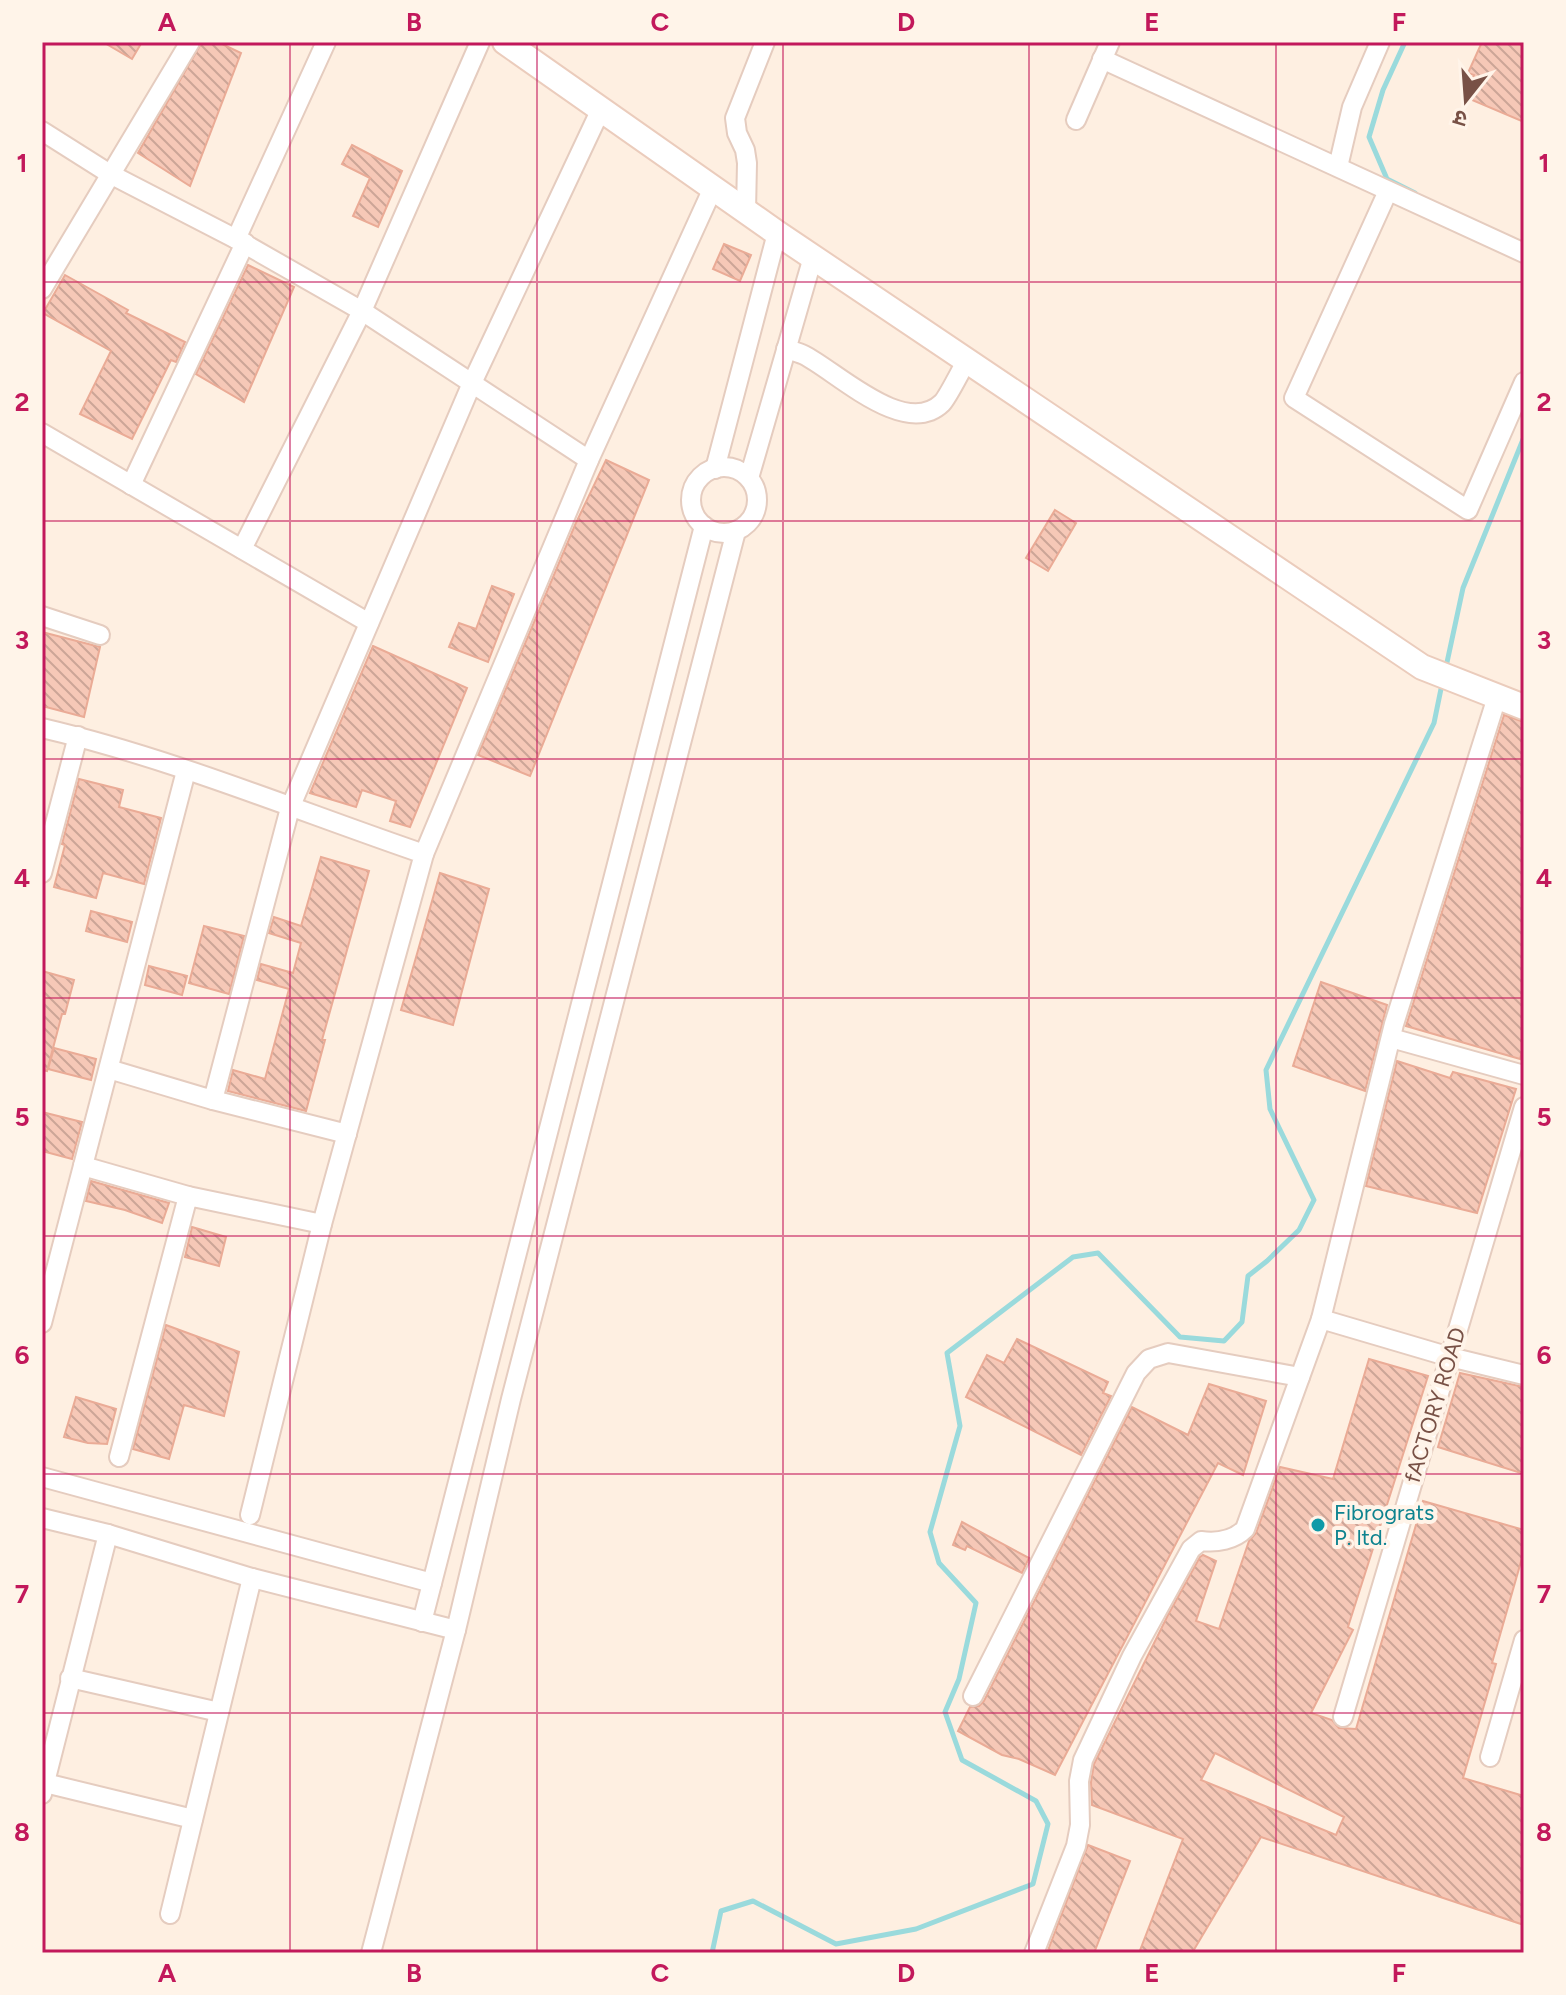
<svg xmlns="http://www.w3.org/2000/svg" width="1566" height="1995" viewBox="0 0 1566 1995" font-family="Figtree,'Noto Sans Devanagari',sans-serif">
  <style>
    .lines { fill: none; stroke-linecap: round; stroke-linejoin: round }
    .stream { stroke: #9adadc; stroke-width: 5 }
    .building { fill: url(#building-back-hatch); stroke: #eaab96; stroke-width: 2; fill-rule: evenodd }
    .street-casing { stroke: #e5ccbf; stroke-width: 22 }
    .secondary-casing { stroke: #ebccbc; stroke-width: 28 }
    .street { stroke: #fff; stroke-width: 18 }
    .secondary { stroke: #fff; stroke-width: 24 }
    .grid { fill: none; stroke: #c2185b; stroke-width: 2; stroke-opacity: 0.55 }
    .culture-dot { fill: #0f9aa8; stroke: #fff4e9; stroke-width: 3 }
    .labels { text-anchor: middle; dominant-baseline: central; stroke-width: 8; stroke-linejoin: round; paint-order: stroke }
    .street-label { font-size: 22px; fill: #785146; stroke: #fff4e9 }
    .culture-label { font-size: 22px; fill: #0d838f; stroke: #fff4e9; text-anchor: start }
    .neatline { fill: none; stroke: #c2185b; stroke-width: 3 }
    .grid-label { font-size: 26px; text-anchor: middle; font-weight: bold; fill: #c2185b }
  </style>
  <defs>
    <pattern id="building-back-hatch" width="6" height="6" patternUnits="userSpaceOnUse" patternTransform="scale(2)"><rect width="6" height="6" fill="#f6c8b7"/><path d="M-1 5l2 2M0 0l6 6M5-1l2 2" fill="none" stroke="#cca597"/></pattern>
  </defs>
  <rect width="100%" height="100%" fill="#feefe1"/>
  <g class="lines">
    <g class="stream">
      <polyline points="1405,42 1383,90 1369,137 1387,179 1415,193"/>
      <polyline points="1446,667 1463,588 1524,437"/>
      <polyline points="712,1953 721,1911 753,1901 836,1944 916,1929 1033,1884 1048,1824 1036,1801 962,1760 945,1712 959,1679 976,1603 939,1563 930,1532 960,1426 947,1353 1073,1257 1098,1253 1180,1337 1224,1341 1242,1322 1248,1276 1267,1261 1299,1230 1314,1200 1270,1109 1266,1070 1434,723 1442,684"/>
    </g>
  </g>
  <g class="building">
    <polygon points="103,42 142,42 132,59"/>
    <polygon points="202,42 218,42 241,53 190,186 138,153"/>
    <polygon points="1482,42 1524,42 1524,122 1465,97 1474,75 1468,73"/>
    <polygon points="352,145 402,171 378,227 353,216 370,178 342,164"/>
    <polygon points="724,244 751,255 740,281 713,269"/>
    <polygon points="248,265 294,287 244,402 196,374"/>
    <polygon points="65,275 128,310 126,313 185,342 176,362 171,360 132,439 80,414 111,351 43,313"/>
    <polygon points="606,460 649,480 530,776 478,755 575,525"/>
    <polygon points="1055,510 1076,523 1048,571 1026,558"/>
    <polygon points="492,586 514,594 488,662 449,647 459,623 476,629"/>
    <polygon points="42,632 100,647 84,717 42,706"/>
    <polygon points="373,646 467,688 410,827 390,821 396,801 362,790 356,807 310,793"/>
    <polygon points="1504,715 1524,722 1524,1044 1520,1059 1406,1026"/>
    <polygon points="79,779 123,790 119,807 161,818 144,884 103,873 96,898 54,887 65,845 62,844"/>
    <polygon points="321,857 369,871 322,1040 325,1040 306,1111 228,1091 233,1070 265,1079 289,989 257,980 261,964 293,973 301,943 269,933 274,917 301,926"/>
    <polygon points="440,873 489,889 453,1025 401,1010"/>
    <polygon points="91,911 132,922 127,942 86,931"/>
    <polygon points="204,926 244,936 229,994 189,983"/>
    <polygon points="149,966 187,976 182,995 145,985"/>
    <polygon points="42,971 74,980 65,1014 62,1014 47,1071 42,1070"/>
    <polygon points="1321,982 1387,1005 1365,1091 1293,1066"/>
    <polygon points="54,1048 96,1059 91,1080 48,1069"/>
    <polygon points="1397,1061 1450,1078 1453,1072 1516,1089 1477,1213 1366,1186"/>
    <polygon points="42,1112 82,1122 72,1159 42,1151"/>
    <polygon points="91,1181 169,1203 162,1223 125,1210 86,1201"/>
    <polygon points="192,1227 226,1237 219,1266 185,1257"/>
    <polygon points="166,1325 239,1352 224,1416 184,1405 169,1459 133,1449"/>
    <polygon points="1017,1339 1108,1382 1103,1393 1111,1396 1081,1455 966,1397 987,1355 1004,1363"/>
    <path d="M1369,1359L1428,1376L1348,1627L1353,1630L1311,1713L1332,1720L1339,1728L1356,1729L1423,1501L1524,1530V1551L1492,1663L1496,1664L1463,1778L1524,1796V1925L1261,1837L1192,1953H1139L1183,1839L1092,1805L1091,1782L1094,1764L1168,1615L1200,1557L1203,1555L1216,1561L1196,1621L1219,1629L1249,1541L1256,1533L1280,1467L1333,1479ZM1215,1753L1344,1817L1336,1835L1201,1780Z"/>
    <polygon points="1460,1373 1524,1387 1524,1474 1438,1447"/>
    <polygon points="1209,1384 1266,1401 1243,1475 1218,1463 1055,1775 1019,1759 1002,1755 958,1731 970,1707 979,1706 984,1701 1132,1407 1188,1435"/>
    <polygon points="76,1397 116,1409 107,1444 88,1443 64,1437"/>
    <polygon points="962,1522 1029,1558 1022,1573 967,1546 965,1550 953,1545"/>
    <polygon points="1088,1845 1130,1861 1094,1953 1047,1953"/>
  </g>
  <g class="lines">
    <g class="street-casing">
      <g id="street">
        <polyline points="326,42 236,239 362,311 589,460"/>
        <polyline points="1102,59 1524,253"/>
        <polyline points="1076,120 1110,42"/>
        <polyline points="42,131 110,174 236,239"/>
        <polyline points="1338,167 1352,107 1380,42"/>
        <polyline points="1388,191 1294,398 1468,510 1524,382"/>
        <polyline points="746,211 747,163 745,150 737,133 735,118 765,42"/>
        <polyline points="42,289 190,42"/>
        <path d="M786,349C792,351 798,352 804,355C836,371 905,439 942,403C948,397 961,370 967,360"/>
        <polyline points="42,433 369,623"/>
        <circle cx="724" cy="500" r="33"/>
        <polyline points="715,469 777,233"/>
        <polyline points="749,478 813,257"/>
        <polyline points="131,485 245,243"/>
        <polyline points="242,549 362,311 480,42"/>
        <polyline points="42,616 100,635"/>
        <path d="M42,728C171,758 298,811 424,854L322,1224L250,1515"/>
        <polyline points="424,854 589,460 713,188"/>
        <polyline points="42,873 78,736"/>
        <polyline points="1391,1038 1524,1075"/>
        <polyline points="109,1069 213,1100 290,808 472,383 601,109"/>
        <polyline points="213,1100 347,1134"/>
        <polyline points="83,1166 188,1196"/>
        <polyline points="1321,1319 1394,1024 1497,697"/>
        <polyline points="42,1323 186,771"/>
        <polyline points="119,1457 188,1196 322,1224"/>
        <polyline points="42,1477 432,1583"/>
        <polyline points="42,1518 108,1534 252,1578 456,1630"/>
        <polyline points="422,1622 704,526"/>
        <polyline points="70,1678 219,1712"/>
        <polyline points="973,1696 1136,1373 1149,1359 1168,1353 1300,1377"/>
        <polyline points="1343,1717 1524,1107"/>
        <polyline points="1490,1757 1524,1640"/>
        <polyline points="45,1783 193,1819"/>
        <polyline points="42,1794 108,1534"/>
        <polyline points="170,1914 252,1578"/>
        <polyline points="371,1953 456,1630 511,1399 736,531"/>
        <path d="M1034,1953L1076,1846L1080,1825L1079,1781L1083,1760L1132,1656L1191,1549L1201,1541C1217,1543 1234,1540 1245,1529L1321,1319L1450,1357L1524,1375"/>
      </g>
    </g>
    <g class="secondary-casing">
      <polyline id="secondary" points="505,42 777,233 1422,667 1524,707"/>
    </g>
    <use href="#street" class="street"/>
    <use href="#secondary" class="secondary"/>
  </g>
  <path class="grid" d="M290,42V1953M537,42V1953M783,42V1953M1029,42V1953M1276,42V1953M42,282H1524M42,521H1524M42,759H1524M42,998H1524M42,1236H1524M42,1474H1524M42,1713H1524"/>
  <circle class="culture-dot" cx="1318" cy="1525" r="8"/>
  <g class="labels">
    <g class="street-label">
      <text transform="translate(1435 1405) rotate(-73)">fACTORY ROAD</text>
    </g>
    <g class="culture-label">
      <text x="1334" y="1512">Fibrograts<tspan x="1334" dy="25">P. ltd.</tspan></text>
    </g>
  </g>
  <rect width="1566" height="1995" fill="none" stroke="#fff4e9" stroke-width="88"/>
  <g transform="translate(1466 100) rotate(197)" stroke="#fff4e9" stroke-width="6" paint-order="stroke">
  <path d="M0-6L14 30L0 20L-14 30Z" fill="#785146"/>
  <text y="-12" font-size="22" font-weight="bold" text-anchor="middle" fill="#785146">उ</text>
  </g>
  <rect x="44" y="44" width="1478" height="1907" class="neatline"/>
  <g class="grid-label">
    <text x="167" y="31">A</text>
    <text x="414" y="31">B</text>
    <text x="660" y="31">C</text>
    <text x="906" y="31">D</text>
    <text x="1152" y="31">E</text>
    <text x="1399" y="31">F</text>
    <text x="22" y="172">1</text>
    <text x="1544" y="172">1</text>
    <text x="22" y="411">2</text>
    <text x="1544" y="411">2</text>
    <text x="22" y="649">3</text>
    <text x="1544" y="649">3</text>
    <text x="22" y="887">4</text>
    <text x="1544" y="887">4</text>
    <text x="22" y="1126">5</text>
    <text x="1544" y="1126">5</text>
    <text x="22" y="1364">6</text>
    <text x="1544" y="1364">6</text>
    <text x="22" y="1603">7</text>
    <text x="1544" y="1603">7</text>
    <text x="22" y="1841">8</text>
    <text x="1544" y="1841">8</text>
    <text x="167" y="1982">A</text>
    <text x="414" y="1982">B</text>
    <text x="660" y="1982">C</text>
    <text x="906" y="1982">D</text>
    <text x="1152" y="1982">E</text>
    <text x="1399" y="1982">F</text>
  </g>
</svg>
